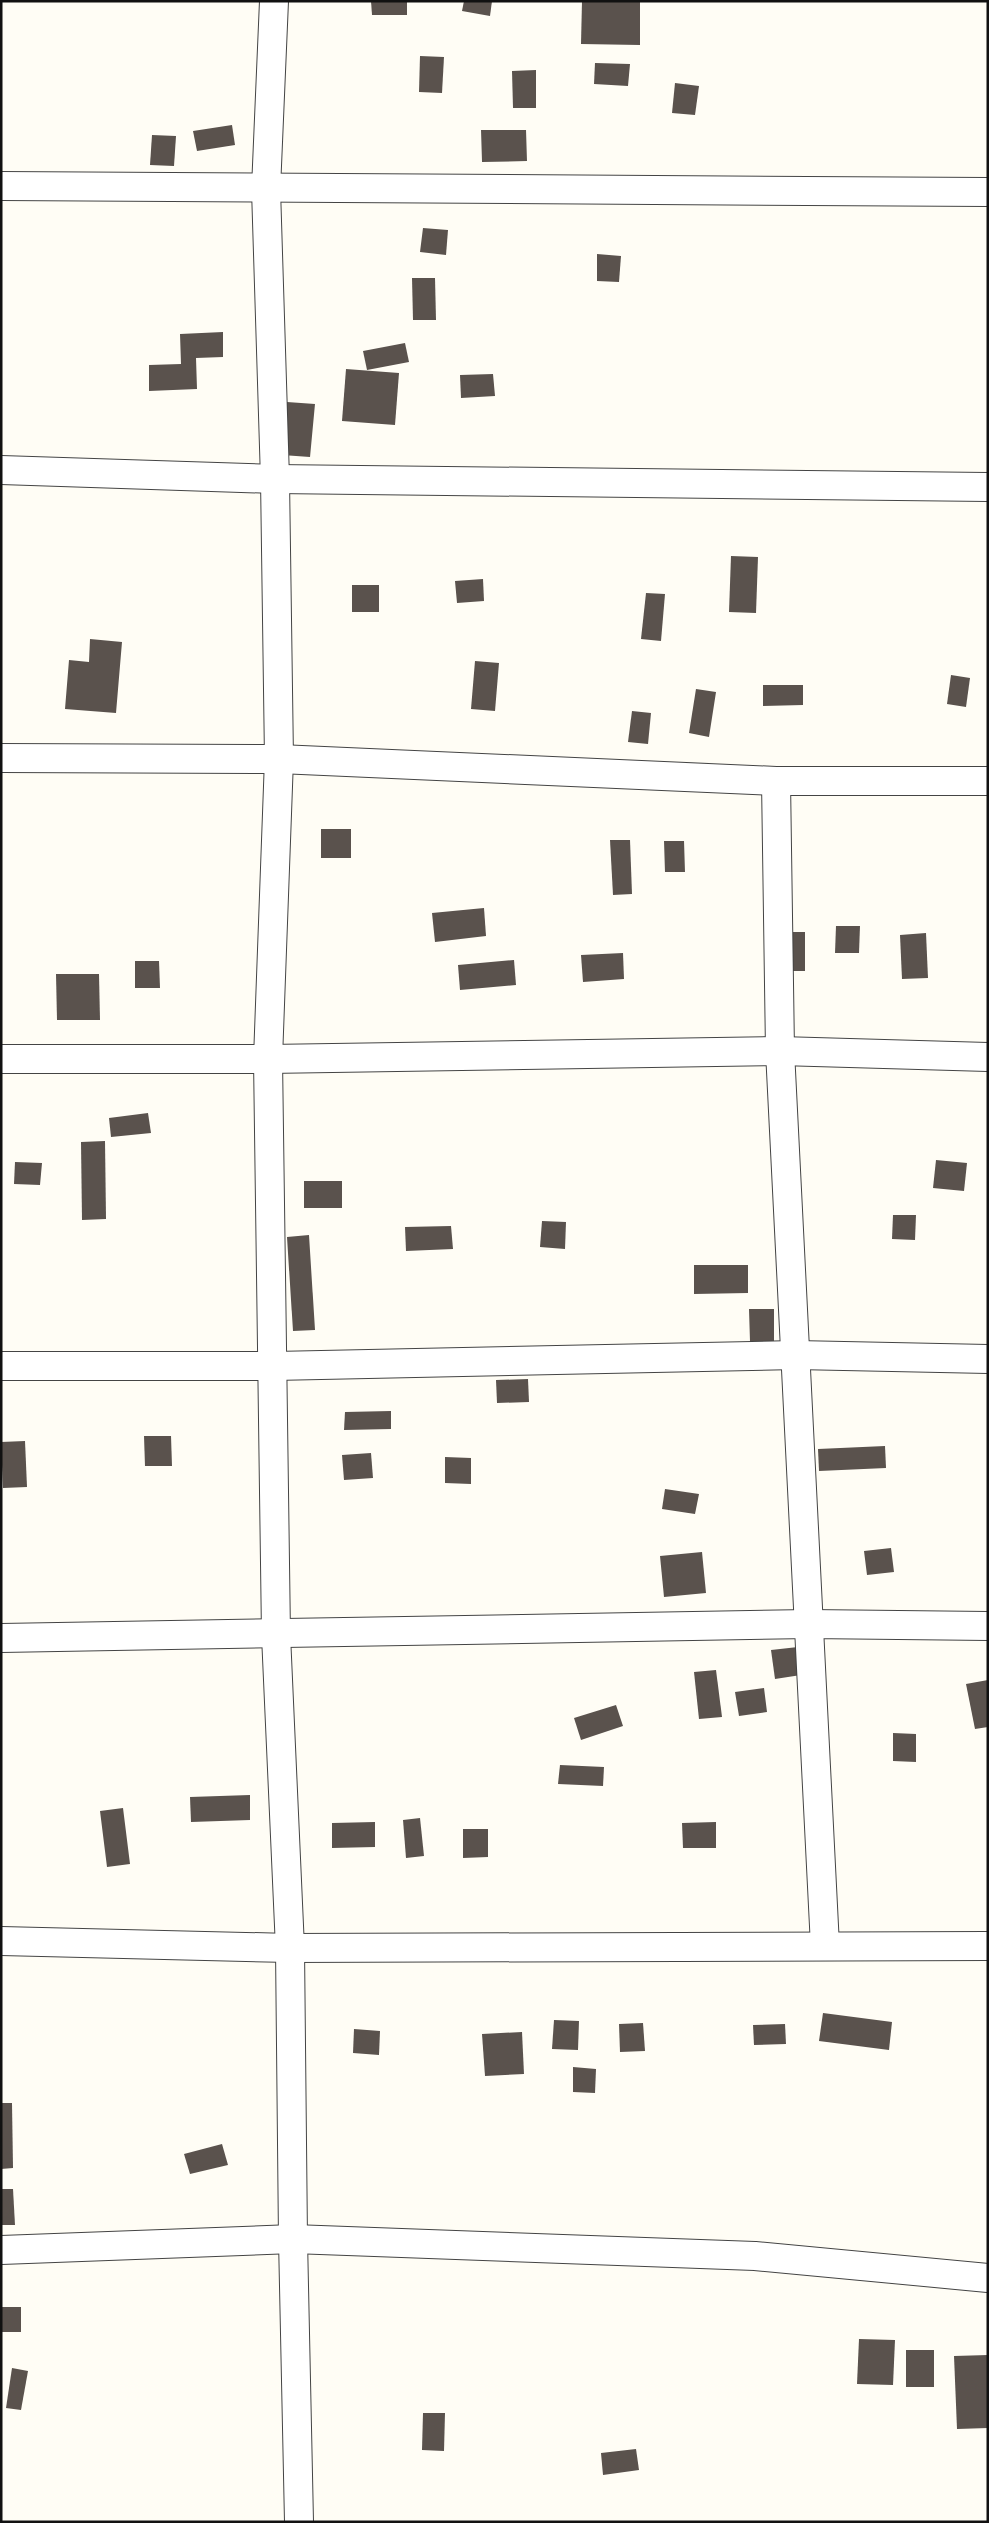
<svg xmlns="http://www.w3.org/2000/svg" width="989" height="2523" viewBox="0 0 989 2523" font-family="'IBM Plex Serif',serif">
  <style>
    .building { fill: #5a524d }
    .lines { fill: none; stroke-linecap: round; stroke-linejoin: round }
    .minor-casing { stroke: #444; stroke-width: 30 }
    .minor { stroke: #fff; stroke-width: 28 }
  </style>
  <rect width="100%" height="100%" fill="#fffdf5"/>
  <g class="building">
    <polygon points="371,1 407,1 407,15 372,15"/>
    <polygon points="464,1 492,1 490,16 462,11"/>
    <polygon points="582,1 640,1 640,45 581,44"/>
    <polygon points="420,56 444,57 442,93 419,92"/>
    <polygon points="595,63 630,64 628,86 594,84"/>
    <polygon points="536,70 536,108 513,108 512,71"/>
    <polygon points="675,83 699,86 695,115 672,113"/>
    <polygon points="232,125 235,145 197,151 193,131"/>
    <polygon points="481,130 526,130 527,161 482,162"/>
    <polygon points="152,135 176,136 174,166 150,165"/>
    <polygon points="423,228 448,230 446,255 420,252"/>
    <polygon points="597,254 621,256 619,282 597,281"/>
    <polygon points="412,278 435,278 436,320 413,320"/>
    <polygon points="223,332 223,357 196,358 197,389 149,391 149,365 181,364 180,334"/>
    <polygon points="405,343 409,362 367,370 363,351"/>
    <polygon points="346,369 399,373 395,425 342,421"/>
    <polygon points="493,374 495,396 461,398 460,375"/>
    <polygon points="287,402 315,404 310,457 282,455"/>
    <polygon points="731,556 758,557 756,613 729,612"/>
    <polygon points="483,579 484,601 457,603 455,581"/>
    <rect x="352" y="585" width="27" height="27"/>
    <polygon points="646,593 665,594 661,641 641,639"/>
    <polygon points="90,639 122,642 116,713 65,709 69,660 89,662"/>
    <polygon points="475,661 499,663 495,711 471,709"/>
    <polygon points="951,675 970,678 966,707 947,704"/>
    <polygon points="763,685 803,685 803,705 763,706"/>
    <polygon points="696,689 716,692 709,737 689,733"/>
    <polygon points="632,711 651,713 648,744 628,742"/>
    <rect x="321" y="829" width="30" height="29"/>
    <polygon points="610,840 630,840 632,894 613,895"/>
    <polygon points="664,841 684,841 685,872 665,872"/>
    <polygon points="484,908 486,936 435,942 432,913"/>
    <polygon points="836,926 860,926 859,953 835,953"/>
    <polygon points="785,932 805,932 805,971 786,971"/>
    <polygon points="926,933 928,978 902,979 900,935"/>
    <polygon points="623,953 624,979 583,982 581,955"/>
    <polygon points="514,960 516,985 460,990 458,965"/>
    <polygon points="135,961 159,961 160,988 135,988"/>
    <polygon points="56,974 99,974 100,1020 57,1020"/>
    <polygon points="148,1113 151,1133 111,1137 109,1118"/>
    <polygon points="105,1141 106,1219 82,1220 81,1142"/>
    <polygon points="936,1160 967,1163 964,1191 933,1188"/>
    <polygon points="15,1162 42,1163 40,1185 14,1184"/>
    <rect x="304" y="1181" width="38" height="27"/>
    <polygon points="893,1215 916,1215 915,1240 892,1239"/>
    <polygon points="542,1221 566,1222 565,1249 540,1247"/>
    <polygon points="451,1226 453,1249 406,1251 405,1227"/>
    <polygon points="309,1235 315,1330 293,1331 287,1237"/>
    <polygon points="694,1265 748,1265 748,1293 694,1294"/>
    <polygon points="749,1309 774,1309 774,1341 750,1342"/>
    <polygon points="528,1379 529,1402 497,1403 496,1380"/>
    <polygon points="391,1411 391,1429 344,1430 345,1412"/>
    <polygon points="144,1436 171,1436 172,1466 145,1466"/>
    <polygon points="25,1441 27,1487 3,1488 1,1442"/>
    <polygon points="885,1446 886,1468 819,1471 818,1449"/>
    <polygon points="371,1453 373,1478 344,1480 342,1455"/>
    <polygon points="445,1457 471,1458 471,1484 445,1483"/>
    <polygon points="665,1489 699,1494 695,1514 662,1509"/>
    <polygon points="891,1548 894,1572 867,1575 864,1551"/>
    <polygon points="702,1552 706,1593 664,1597 660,1556"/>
    <polygon points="798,1647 801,1675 775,1679 771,1650"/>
    <polygon points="716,1670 722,1717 699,1719 694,1672"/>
    <polygon points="988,1680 988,1727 975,1729 966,1684"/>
    <polygon points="764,1688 767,1712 739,1716 735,1692"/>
    <polygon points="616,1705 623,1726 581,1740 574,1718"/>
    <polygon points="893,1733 916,1734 916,1762 893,1761"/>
    <polygon points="560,1765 604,1767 603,1786 558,1784"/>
    <polygon points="250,1795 250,1820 191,1822 190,1797"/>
    <polygon points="123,1808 130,1864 107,1867 100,1811"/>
    <polygon points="420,1818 424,1856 406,1858 403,1820"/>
    <polygon points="375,1822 375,1847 332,1848 332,1823"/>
    <polygon points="716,1822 716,1848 683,1848 682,1823"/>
    <polygon points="463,1829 488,1829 488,1857 463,1858"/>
    <polygon points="823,2013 892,2022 889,2050 819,2041"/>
    <polygon points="554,2020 579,2021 578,2050 552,2049"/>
    <polygon points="643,2023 645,2051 620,2052 619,2024"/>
    <polygon points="785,2024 786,2044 754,2045 753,2025"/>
    <polygon points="354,2029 380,2031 379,2055 353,2053"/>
    <polygon points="522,2032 524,2074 485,2076 482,2034"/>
    <polygon points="573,2067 596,2069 595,2093 573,2092"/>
    <polygon points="1,2103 12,2103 13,2168 1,2169"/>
    <polygon points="222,2144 228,2165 190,2174 184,2154"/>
    <polygon points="1,2189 13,2189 15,2225 1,2225"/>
    <rect x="1" y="2307" width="20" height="25"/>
    <polygon points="859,2339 895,2340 893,2385 857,2384"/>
    <rect x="906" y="2350" width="28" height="37"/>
    <polygon points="988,2355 988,2428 957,2429 954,2356"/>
    <polygon points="12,2368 28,2371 21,2410 6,2408"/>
    <polygon points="423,2413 445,2413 444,2451 422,2450"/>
    <polygon points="636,2449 639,2470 603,2475 601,2453"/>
  </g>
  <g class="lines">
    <g class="minor-casing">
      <g id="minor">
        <polyline points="274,1 266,189 275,479 279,759 268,1059 276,1635 290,1948 293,2239 299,2522"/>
        <polyline points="1,186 988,192"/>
        <polyline points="1,470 275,479 988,487"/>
        <polyline points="1,758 279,759 776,781 988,781"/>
        <polyline points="776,781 780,1051 825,1946"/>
        <polyline points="1,1059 268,1059 780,1051 988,1057"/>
        <polyline points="1,1366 274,1366 796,1355 988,1359"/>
        <polyline points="1,1638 809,1624 988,1626"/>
        <polyline points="1,1941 290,1948 988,1946"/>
        <polyline points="1,2250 293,2239 755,2256 988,2278"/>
      </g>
    </g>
    <use href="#minor" class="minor"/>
  </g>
  <rect width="989" height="2523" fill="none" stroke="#111111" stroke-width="5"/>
</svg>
